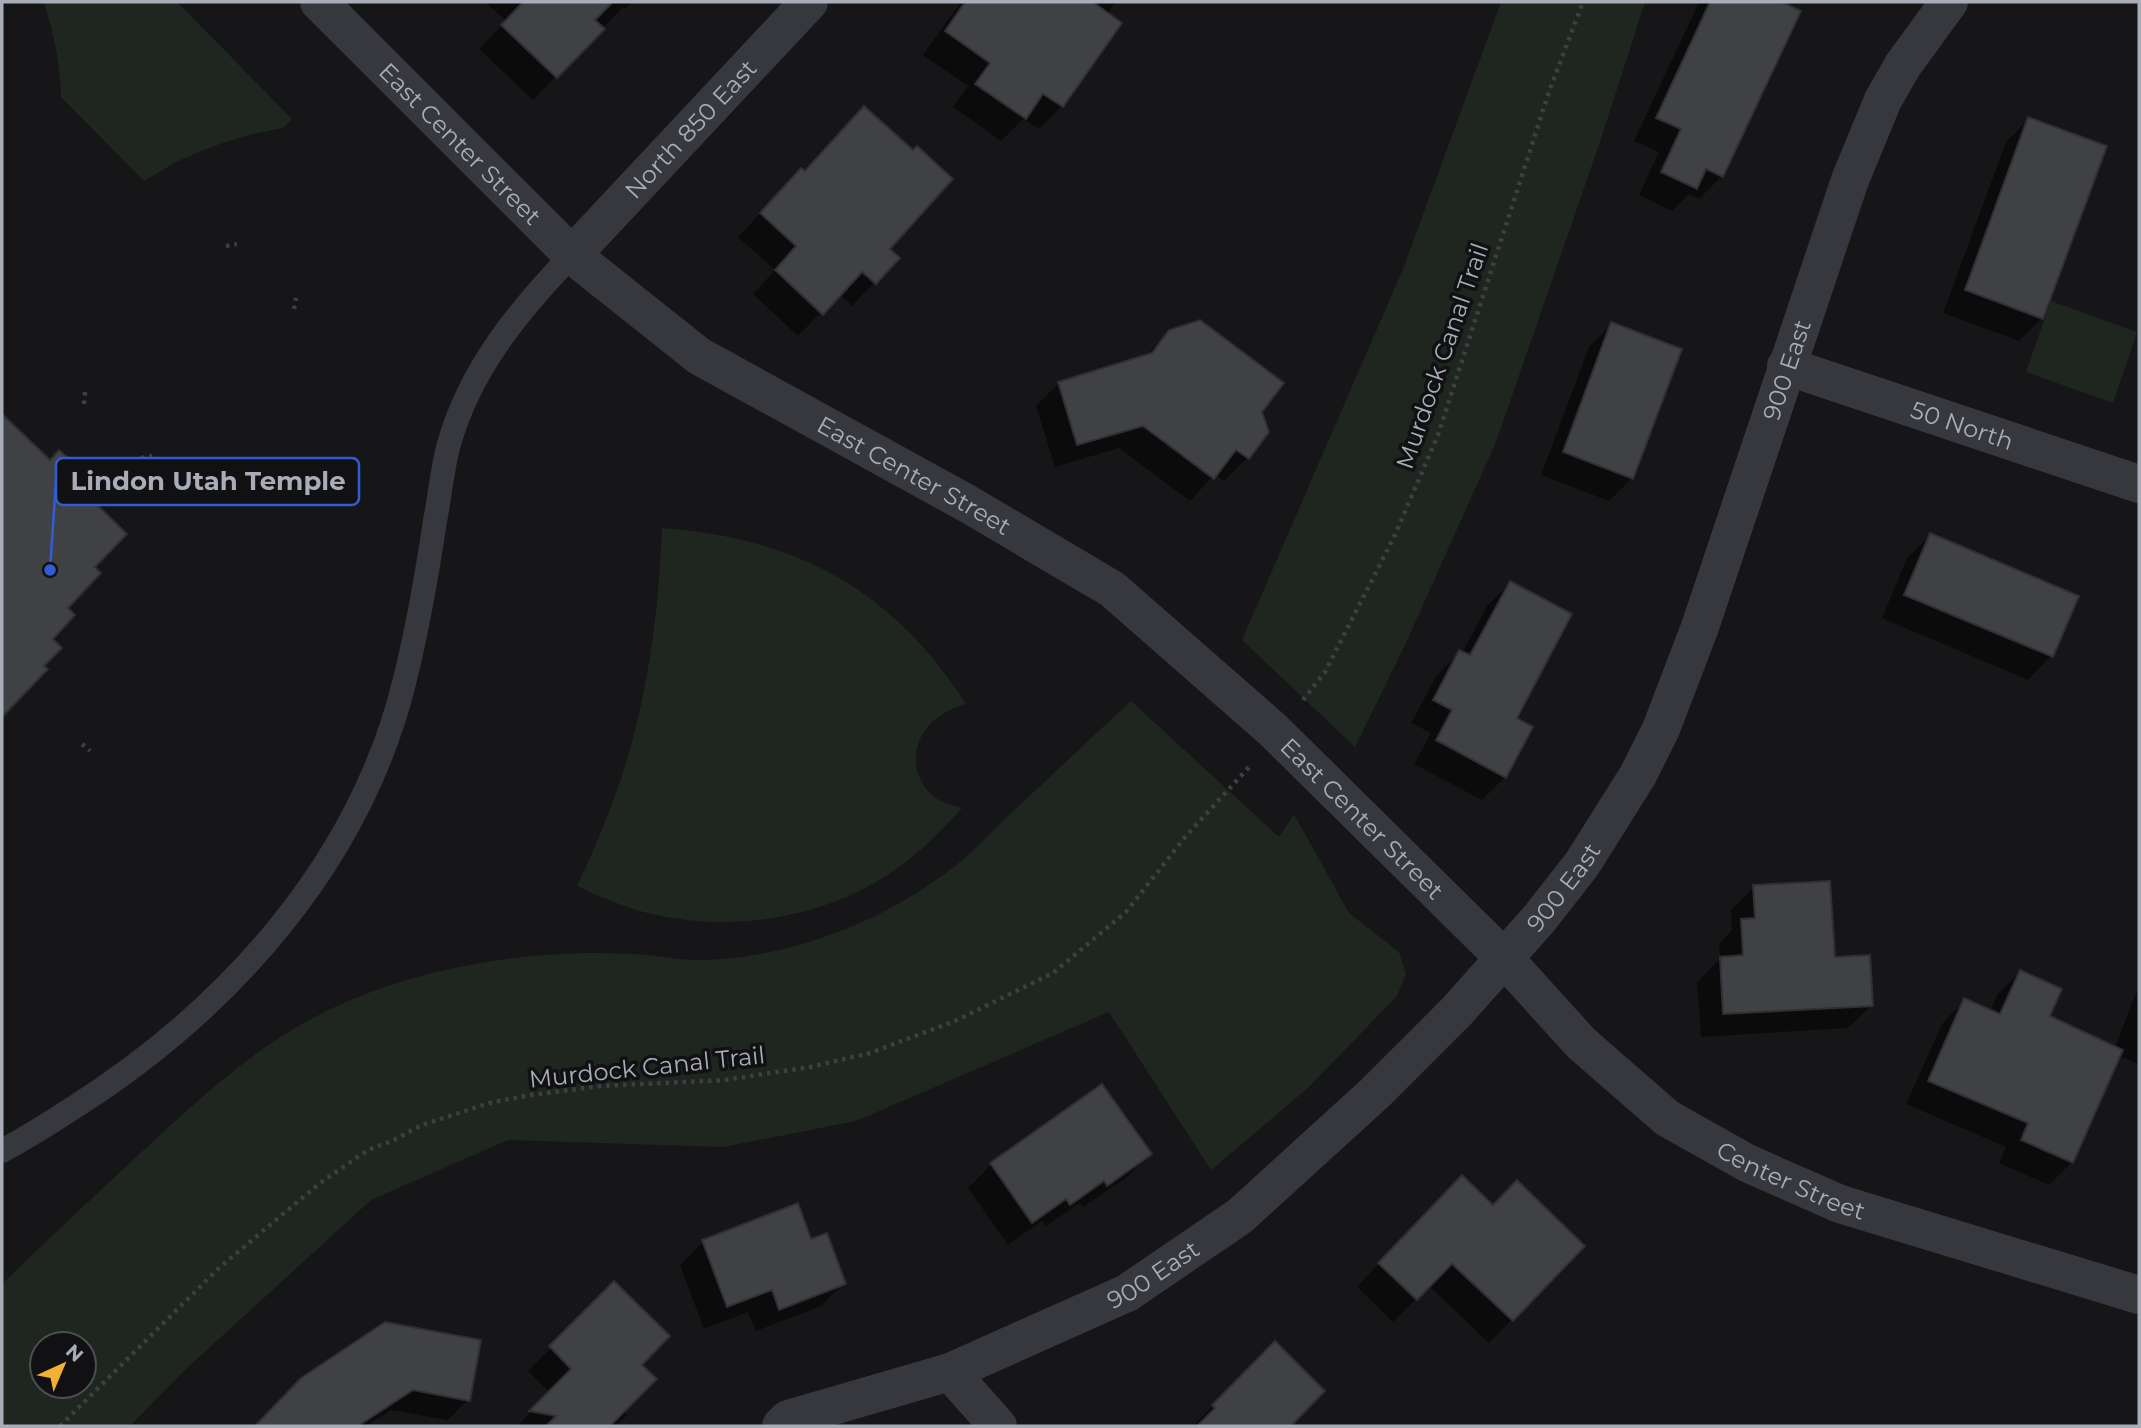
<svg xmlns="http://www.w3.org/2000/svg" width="2141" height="1428" viewBox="0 0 2141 1428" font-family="Montserrat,sans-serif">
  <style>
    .green { fill: #1e261f; fill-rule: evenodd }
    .shadow { fill: #0007 }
    .building { fill: #404145; stroke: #303034; stroke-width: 2 }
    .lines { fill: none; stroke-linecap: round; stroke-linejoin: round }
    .path { stroke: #3d3f44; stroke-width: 4.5; stroke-dasharray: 3.5 5; stroke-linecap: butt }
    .service { stroke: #37383d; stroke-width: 24 }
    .minor { stroke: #37383d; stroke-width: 38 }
    .tertiary { stroke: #37383d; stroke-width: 38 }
    .labels { text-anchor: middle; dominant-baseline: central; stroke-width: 7; stroke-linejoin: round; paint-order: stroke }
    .street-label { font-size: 24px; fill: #a8adb8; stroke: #111113 }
    .leader { fill: none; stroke: #325cd3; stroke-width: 2.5 }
    .callout-dot { fill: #325cd3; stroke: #111113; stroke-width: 2.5 }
    .callout { fill: #111113; stroke: #325cd3; stroke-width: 2.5 }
    .callout-label { font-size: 26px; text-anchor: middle; font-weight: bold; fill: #a8adb8 }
  </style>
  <rect width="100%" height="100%" fill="#161618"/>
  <g class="green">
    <path d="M44,2H177L292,119L283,128L248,135L214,146L178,161L144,181L61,97C60,63 54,34 44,2Z"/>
    <polygon points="1501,2 1645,2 1600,142 1496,442 1406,643 1355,747 1242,640 1403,269"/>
    <polygon points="2051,301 2137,332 2113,403 2026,372"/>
    <path d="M662,528C796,538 892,589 966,704C953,708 942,713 932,722C911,742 910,775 932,795C941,803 951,805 962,808C944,828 926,847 904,863C836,916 740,933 656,915C628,909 603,898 577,886C586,867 595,847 603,827C643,732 658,630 662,528Z"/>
    <path d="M1131,701L1279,837L1294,814L1349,913L1399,952L1406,974L1397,996L1308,1088L1211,1170L1109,1012L856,1121L723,1147L508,1140L371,1200L185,1370L130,1426H2V1284C45,1242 89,1201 133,1160C201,1097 264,1036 351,1000C425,969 505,955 585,953C605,953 625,953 645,955C662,956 680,960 698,960C787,959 881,923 951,869C972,854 990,833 1009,815C1050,777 1090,739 1131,701ZM84,1344V1386H42V1344Z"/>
  </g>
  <g class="shadow">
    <polygon points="485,2 632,2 625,9 623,7 533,100 479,49 506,21"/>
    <polygon points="961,2 1116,2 1107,14 1062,106 1039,129 1023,119 1001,141 953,107 968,86 923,55"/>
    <polygon points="1699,2 1778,2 1799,11 1722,176 1699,199 1689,194 1672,211 1639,195 1659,152 1634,141"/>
    <polygon points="2029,119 2042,318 2019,341 1943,313 2006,142"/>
    <polygon points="913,153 887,250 897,258 852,306 839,294 798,336 753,294 775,270 738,237 778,194 804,173"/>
    <polygon points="1612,324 1632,478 1609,501 1541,475 1589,347"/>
    <polygon points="1170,331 1247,458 1224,481 1215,474 1190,501 1119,448 1055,467 1036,406 1059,383 1145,357"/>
    <polygon points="11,425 86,497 92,567 65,608 50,639 42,666 45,669 2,715 2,434"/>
    <polygon points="1931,535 2076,597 2051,656 2028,680 1882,618 1907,558"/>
    <polygon points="1510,583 1514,719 1505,777 1482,800 1414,764 1431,733 1411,723 1437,675 1460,652 1462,653 1487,606"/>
    <polygon points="1754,887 1833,959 1872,1005 1848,1028 1701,1037 1697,982 1720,959 1719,944 1732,930 1731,910"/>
    <polygon points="2020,972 2048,1017 2115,1047 2135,995 2139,990 2139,1064 2119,1056 2072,1162 2049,1185 1999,1163 2006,1147 1906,1104 1942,1024 1965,1000 1990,1012 1997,995"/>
    <polygon points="1102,1086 1150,1154 1127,1177 1083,1207 1080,1203 1046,1226 1042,1221 1008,1245 968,1188 991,1165"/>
    <polygon points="1439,1200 1493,1207 1583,1246 1489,1343 1429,1286 1393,1322 1357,1287"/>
    <polygon points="810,1241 844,1283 821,1306 756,1331 748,1312 704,1329 680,1265 703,1242"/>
    <polygon points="614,1284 640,1365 623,1410 627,1415 616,1426 517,1426 550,1393 528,1371"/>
    <polygon points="385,1324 468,1400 448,1420 391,1410 366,1426 256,1426 281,1400"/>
    <polygon points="1275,1344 1323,1391 1288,1426 1193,1426"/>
  </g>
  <g class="building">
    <polygon points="523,2 613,2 595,20 605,29 557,78 501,25"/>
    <polygon points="965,2 1093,2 1122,23 1063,107 1043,94 1026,119 975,84 990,63 945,31"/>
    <polygon points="1710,2 1782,2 1801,11 1723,177 1706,169 1697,189 1661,172 1681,129 1656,118"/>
    <polygon points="864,106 913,150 917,146 953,179 890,249 900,258 876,284 862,272 823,315 775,270 796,246 760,213 801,168 805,171"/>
    <polygon points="2028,117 2107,146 2043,319 1965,290"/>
    <polygon points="1200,320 1284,383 1262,412 1269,432 1249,459 1236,450 1214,479 1143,426 1077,445 1058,382 1152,353 1169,330"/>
    <polygon points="1611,322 1682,349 1633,479 1563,452"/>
    <polygon points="2,414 50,460 59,450 79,468 99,487 89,497 127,534 95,567 101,573 68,608 75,615 53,639 62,648 44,666 48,669 2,717"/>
    <polygon points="1930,533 2079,596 2053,657 1904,595"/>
    <polygon points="1510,581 1572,614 1517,718 1533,727 1506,778 1436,740 1452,710 1433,700 1459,650 1470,655"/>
    <polygon points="1830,881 1835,957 1870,955 1873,1006 1723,1014 1720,957 1743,955 1741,919 1755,918 1753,885"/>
    <polygon points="2020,970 2062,989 2050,1016 2123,1050 2073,1163 2021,1140 2028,1123 1928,1081 1964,998 2000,1014"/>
    <polygon points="1102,1084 1152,1154 1107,1186 1104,1181 1070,1205 1066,1199 1032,1223 990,1163"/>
    <polygon points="1462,1175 1493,1205 1517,1180 1585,1246 1513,1321 1452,1264 1417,1300 1378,1263"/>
    <polygon points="798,1203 811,1239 827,1233 846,1284 779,1310 772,1290 727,1307 702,1240"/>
    <polygon points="614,1281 670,1336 642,1365 657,1379 610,1426 546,1426 556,1416 529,1411 571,1369 549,1346"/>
    <polygon points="385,1322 481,1340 470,1401 413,1390 358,1426 255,1426 301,1378"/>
    <polygon points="1275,1341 1325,1391 1291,1426 1197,1426 1215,1408 1212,1405"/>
  </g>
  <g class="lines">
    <g class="path">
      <polyline points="226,246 237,244"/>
      <polyline points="294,309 296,298"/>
      <polyline points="84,404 85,392"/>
      <polyline points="141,458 152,456"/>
      <polyline points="1303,700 1325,672 1394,537 1438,435 1550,89 1583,2"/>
      <polyline points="82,744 90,751"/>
      <polyline points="60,1426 219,1268 320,1183 368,1150 394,1140 422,1125 493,1102 531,1095 601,1086 725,1080 810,1067 870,1053 955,1021 1053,973 1126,912 1186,836 1250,766"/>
    </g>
    <path class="service" d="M2,1151C26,1138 50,1123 73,1108C229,1009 361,862 405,679C418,627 427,574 435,521C440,496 442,469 449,444C470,369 519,310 572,255"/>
    <g class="minor">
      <path id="s1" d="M572,255L809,2"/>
      <path id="s2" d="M1786,366L2139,484"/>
      <path id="s3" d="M1504,958L1581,1043L1667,1118L1747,1163L1840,1204L2139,1295"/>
      <polyline points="950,1372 998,1426"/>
    </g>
    <g class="tertiary">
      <path id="s4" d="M319,2L572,255L699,356L968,504L1112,589L1273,730L1504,958"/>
      <path id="s5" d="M781,1426L788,1419L950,1372L1127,1293L1240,1216L1375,1093L1457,1011L1539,919L1582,864L1638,775L1661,729L1700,627L1850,180L1883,100L1903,65L1949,2"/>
    </g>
  </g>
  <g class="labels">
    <g class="street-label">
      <text stroke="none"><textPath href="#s1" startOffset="173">North 850 East</textPath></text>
      <text stroke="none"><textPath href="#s4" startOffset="200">East Center Street</textPath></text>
      <text transform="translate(1442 356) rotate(-71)">Murdock Canal Trail</text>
      <text stroke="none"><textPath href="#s5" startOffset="1538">900 East</textPath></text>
      <text stroke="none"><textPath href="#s2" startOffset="186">50 North</textPath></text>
      <text stroke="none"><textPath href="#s4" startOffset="766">East Center Street</textPath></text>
      <text stroke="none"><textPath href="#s4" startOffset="1334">East Center Street</textPath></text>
      <text stroke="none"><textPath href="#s5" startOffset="971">900 East</textPath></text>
      <text transform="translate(647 1067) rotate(-6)">Murdock Canal Trail</text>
      <text stroke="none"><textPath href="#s3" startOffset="368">Center Street</textPath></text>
      <text stroke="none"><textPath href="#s5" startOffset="404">900 East</textPath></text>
    </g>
  </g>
  <path class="leader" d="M50 570L56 481"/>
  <circle class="callout-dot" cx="50" cy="570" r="7"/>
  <rect class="callout" x="56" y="458" width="303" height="47" rx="7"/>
  <g class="callout-label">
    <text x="208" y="490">Lindon Utah Temple</text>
  </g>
  <rect width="2141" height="1428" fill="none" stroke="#a8adb8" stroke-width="7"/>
  <g transform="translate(63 1365) rotate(44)"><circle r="33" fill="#111113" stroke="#4d4f55" stroke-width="2"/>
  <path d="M0-5L12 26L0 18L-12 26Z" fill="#f2b134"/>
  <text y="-10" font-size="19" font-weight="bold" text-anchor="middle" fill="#a8adb8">N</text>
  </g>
</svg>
